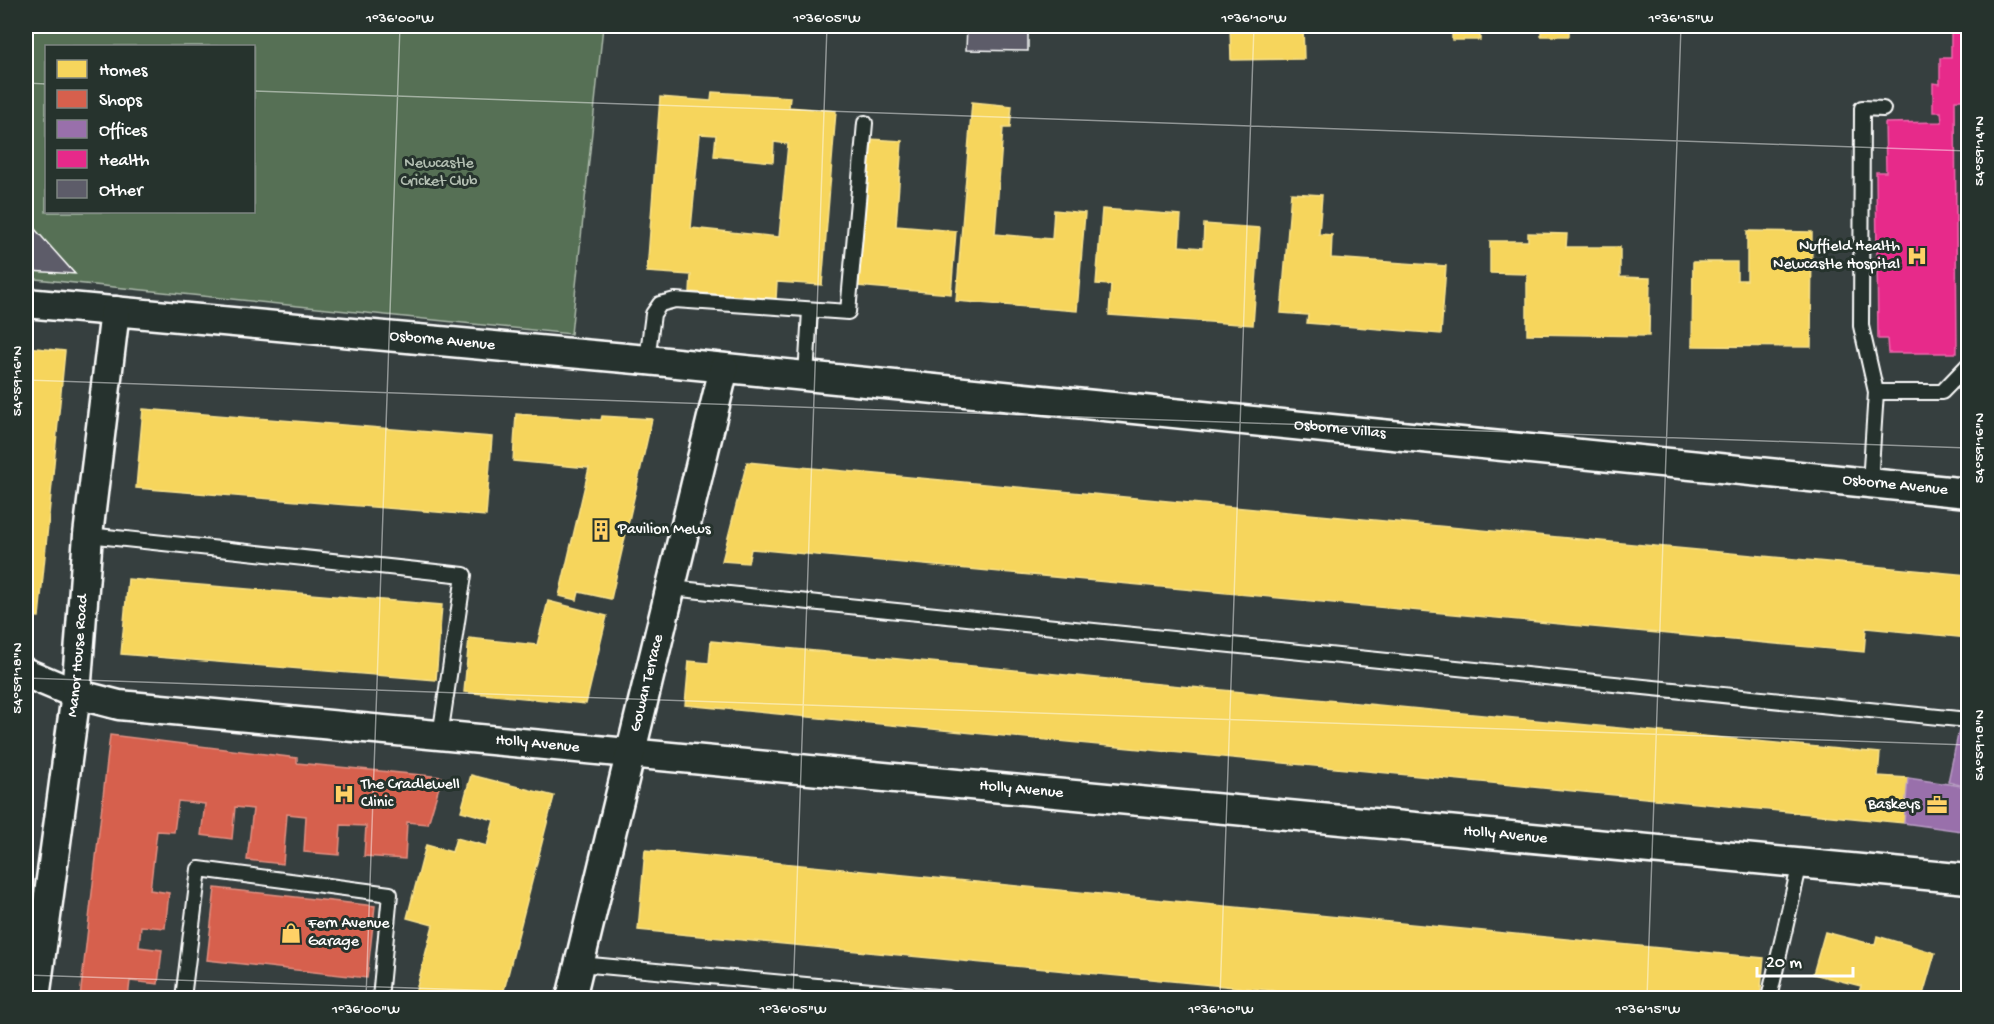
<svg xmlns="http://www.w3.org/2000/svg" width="1994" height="1024" viewBox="0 0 1994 1024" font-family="'Gochi Hand',sans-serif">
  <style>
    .green { fill: #577055; stroke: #abb8aa; stroke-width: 1.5; fill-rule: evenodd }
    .homes { fill: #f6d55c; stroke: #f9e28d; stroke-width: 1.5; fill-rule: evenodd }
    .shops { fill: #d6604d; stroke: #e29082; stroke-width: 1.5 }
    .offices { fill: #9970ab; stroke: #b89bc4; stroke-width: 1.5 }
    .health { fill: #e7298a; stroke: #ee69ad; stroke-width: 1.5 }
    .building { fill: #5d5c69; stroke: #fff; stroke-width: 1.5 }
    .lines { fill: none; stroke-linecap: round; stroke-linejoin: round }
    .service-casing { stroke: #fff; stroke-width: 18 }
    .minor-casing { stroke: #fff; stroke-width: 33 }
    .service { stroke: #26332d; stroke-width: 14 }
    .minor { stroke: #26332d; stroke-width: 28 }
    .ticks { fill: none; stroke: #fff; stroke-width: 1.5; stroke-opacity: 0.45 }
    .labels { text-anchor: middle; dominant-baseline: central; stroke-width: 6; stroke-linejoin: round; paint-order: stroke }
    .park-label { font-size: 16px; fill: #b3bfb2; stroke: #26332d }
    .poi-label { font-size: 16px; fill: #fff; stroke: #26332d; text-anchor: start }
    .street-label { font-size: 16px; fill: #fff; stroke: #26332d }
    .neatline { fill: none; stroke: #fff; stroke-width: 2 }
    .ticks-label { font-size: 15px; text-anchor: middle; fill: #fff }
  </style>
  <rect width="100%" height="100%" fill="#363f3f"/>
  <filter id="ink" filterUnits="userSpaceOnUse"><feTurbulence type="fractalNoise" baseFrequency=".0167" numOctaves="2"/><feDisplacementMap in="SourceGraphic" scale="12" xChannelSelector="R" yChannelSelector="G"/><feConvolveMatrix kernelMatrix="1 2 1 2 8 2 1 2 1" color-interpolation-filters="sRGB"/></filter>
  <g filter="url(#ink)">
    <path class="green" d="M26,26H603L571,334L26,278ZM46,46H254V212H46Z"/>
    <g class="homes">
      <polygon points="1230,26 1303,26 1304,59 1231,60"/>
      <polygon points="1350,26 1399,26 1399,28 1350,29"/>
      <rect x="1452" y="26" width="28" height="14"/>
      <rect x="1541" y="26" width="28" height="10"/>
      <path d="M712,92L790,97L789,107L836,111L822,285L777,282L776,299L690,292L691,275L647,272L660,97L711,101ZM700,134L716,135L714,156L773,162L774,142L788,144L779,237L691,228Z"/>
      <polygon points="972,102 1012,106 1010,128 1003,128 995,234 1052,239 1054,210 1085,213 1077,311 956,301"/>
      <polygon points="869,139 902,141 896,226 956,231 951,294 857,286"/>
      <polygon points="1291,193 1322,195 1319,234 1332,235 1331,258 1446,266 1441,334 1307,323 1308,315 1281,313"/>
      <polygon points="1102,209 1181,215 1179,246 1203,248 1204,224 1260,228 1253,325 1109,315 1111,285 1096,284"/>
      <polygon points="1747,231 1812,232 1811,347 1692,346 1693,262 1737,262 1737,280 1747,280"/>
      <polygon points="1528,233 1567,234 1566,247 1620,247 1620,277 1650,278 1649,336 1527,334 1527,274 1490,273 1490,241 1528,241"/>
      <polygon points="26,347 65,351 39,617 26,616"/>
      <polygon points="143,409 492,437 486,516 136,488"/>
      <polygon points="516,414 601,420 602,416 652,419 611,599 579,592 577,600 559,596 589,468 513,461"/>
      <polygon points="747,462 1968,575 1968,638 1866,628 1864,652 751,549 748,563 722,561"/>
      <polygon points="128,579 442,605 436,680 121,654"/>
      <polygon points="548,601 607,616 586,704 464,692 469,638 537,645"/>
      <polygon points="711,641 1880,753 1878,776 1908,778 1904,823 685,705 689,661 709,663"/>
      <polygon points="471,775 554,796 502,998 414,998 433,925 407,918 426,845 452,852 456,838 487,846 494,820 461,811"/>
      <polygon points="645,850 1764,958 1760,998 1351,998 638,930"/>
      <polygon points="1825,932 1875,945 1877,936 1935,953 1922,998 1857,998 1861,986 1813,974"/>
    </g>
    <g class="shops">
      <polygon points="110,735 297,758 297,763 442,777 428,824 407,822 405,859 364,856 366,826 341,825 339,855 304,852 306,816 287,814 283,864 247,860 253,809 235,807 232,839 201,835 205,804 178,801 174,832 157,831 150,890 169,893 165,928 141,926 139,947 162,950 158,984 130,981 128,998 80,998"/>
      <polygon points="215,888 375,906 367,978 207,960"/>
    </g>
    <g class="offices">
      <polygon points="1959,730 1968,733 1968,787 1948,782"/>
      <polygon points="1908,778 1968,787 1968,832 1904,823"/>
    </g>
    <polygon class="health" points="1951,26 1966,26 1967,100 1955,100 1957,353 1888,353 1887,339 1878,339 1876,172 1886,172 1885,123 1942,122 1941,112 1933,112 1933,83 1940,84 1940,58 1951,58"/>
    <g class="building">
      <polygon points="967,26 1028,26 1028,51 966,50"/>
      <polygon points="1060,26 1126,26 1126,31 1060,30"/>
      <polygon points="26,219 75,274 30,271 26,265"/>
    </g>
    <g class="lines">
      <g class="service-casing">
        <g id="service">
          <polyline points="1883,109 1862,108 1861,326 1876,392 1942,392 1968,365"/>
          <polyline points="647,360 653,314 660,304 675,300 848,312 865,123"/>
          <polyline points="806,376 810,311"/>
          <polyline points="1870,483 1876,392"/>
          <polyline points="88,535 464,575 440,736"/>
          <polyline points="671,588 1968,720"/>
          <polyline points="580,964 948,998"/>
          <polyline points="183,998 199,869 390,894 380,998"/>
          <polyline points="1769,998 1800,863"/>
        </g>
      </g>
      <g class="minor-casing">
        <g id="minor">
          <path id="s1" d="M26,303L647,360L1968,493"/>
          <path id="s2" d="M26,673L76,694L119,705L1968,879"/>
          <path id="s3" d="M35,998L76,694L88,535L115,311"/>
          <path id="s4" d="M571,998L724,368"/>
        </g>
      </g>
      <use href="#service" class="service"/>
      <use href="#minor" class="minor"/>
    </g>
  </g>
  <path class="ticks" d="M26,83L46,84M254,91L1968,151M26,380L1968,448M26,678L1968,745M26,975L708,998M366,998L400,26M793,998L827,26M1220,998L1254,26M1647,998L1681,26"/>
  <defs>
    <g id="hospital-bare" transform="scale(1.62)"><path d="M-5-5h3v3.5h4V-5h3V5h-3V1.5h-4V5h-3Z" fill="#ffd166" stroke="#26332d" stroke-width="2.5" paint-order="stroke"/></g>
    <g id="building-bare" transform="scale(1.62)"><path d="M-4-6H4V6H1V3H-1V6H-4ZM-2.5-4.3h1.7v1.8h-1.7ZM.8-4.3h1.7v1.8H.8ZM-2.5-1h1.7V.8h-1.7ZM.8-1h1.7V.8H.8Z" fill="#ffd166" stroke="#26332d" stroke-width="2.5" paint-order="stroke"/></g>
    <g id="office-bare" transform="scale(1.62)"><path d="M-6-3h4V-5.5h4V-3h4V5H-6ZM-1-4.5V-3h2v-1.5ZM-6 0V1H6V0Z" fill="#ffd166" stroke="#26332d" stroke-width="2.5" paint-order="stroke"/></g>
    <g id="shop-bare" transform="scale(1.62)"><path d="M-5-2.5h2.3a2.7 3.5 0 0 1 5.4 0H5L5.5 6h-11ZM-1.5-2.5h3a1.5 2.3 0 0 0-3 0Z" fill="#ffd166" stroke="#26332d" stroke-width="2.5" paint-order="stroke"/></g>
  </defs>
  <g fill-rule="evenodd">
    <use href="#hospital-bare" x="1917" y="256"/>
    <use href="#building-bare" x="601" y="530"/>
    <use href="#hospital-bare" x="344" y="794"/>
    <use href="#office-bare" x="1937" y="805"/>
    <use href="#shop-bare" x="291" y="933"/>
  </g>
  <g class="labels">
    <g class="park-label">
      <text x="439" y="164">Newcastle<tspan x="439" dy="18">Cricket Club</tspan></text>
    </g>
    <g class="poi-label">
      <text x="1900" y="247" text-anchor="end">Nuffield Health<tspan x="1900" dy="18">Newcastle Hospital</tspan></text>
      <text x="618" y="530">Pavilion Mews</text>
      <text x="361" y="785">The Cradlewell<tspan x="361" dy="18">Clinic</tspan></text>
      <text x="1920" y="805" text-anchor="end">Baskeys</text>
      <text x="308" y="924">Fern Avenue<tspan x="308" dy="18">Garage</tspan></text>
    </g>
    <g class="street-label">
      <text stroke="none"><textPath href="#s1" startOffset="418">Osborne Avenue</textPath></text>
      <text stroke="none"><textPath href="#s1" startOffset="1320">Osborne Villas</textPath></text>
      <text stroke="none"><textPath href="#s1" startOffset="1878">Osborne Avenue</textPath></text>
      <text stroke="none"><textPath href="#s3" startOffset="345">Manor House Road</textPath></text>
      <text stroke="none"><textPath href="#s4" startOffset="324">Gowan Terrace</textPath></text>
      <text stroke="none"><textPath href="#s2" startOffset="519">Holly Avenue</textPath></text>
      <text stroke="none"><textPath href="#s2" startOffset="1005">Holly Avenue</textPath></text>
      <text stroke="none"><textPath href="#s2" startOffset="1491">Holly Avenue</textPath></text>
    </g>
  </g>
  <rect width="1994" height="1024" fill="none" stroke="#26332d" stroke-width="66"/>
  <rect x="45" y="45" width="210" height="168" fill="#26332d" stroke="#7d8581" stroke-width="1.5"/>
  <rect x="57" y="60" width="30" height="18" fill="#f6d55c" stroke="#7d8581" stroke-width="1.5"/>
  <text x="99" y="75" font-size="18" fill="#ffffff">Homes</text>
  <rect x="57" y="90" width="30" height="18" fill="#d6604d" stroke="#7d8581" stroke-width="1.5"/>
  <text x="99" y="105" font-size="18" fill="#ffffff">Shops</text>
  <rect x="57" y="120" width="30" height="18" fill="#9970ab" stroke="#7d8581" stroke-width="1.5"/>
  <text x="99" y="135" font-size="18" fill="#ffffff">Offices</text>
  <rect x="57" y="150" width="30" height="18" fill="#e7298a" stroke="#7d8581" stroke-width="1.5"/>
  <text x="99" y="165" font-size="18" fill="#ffffff">Health</text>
  <rect x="57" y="180" width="30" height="18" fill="#5d5c69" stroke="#7d8581" stroke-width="1.5"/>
  <text x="99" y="195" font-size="18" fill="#ffffff">Other</text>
  <path d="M1757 967v9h96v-9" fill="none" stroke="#ffffff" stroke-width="3"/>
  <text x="1766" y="967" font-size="18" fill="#ffffff" stroke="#26332d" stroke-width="4.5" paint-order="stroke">20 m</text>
  <rect x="33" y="33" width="1928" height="958" class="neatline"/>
  <g class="ticks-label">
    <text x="400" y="22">1°36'00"W</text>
    <text x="827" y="22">1°36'05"W</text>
    <text x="1254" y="22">1°36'10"W</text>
    <text x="1681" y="22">1°36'15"W</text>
    <text transform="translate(1978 151) rotate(-90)" y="5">54°59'14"N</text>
    <text transform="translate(16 381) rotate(-90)" y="5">54°59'16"N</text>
    <text transform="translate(1978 448) rotate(-90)" y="5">54°59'16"N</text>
    <text transform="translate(16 678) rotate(-90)" y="5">54°59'18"N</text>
    <text transform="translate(1978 745) rotate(-90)" y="5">54°59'18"N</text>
    <text x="366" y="1013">1°36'00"W</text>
    <text x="793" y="1013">1°36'05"W</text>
    <text x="1221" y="1013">1°36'10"W</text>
    <text x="1648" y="1013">1°36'15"W</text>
  </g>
</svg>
